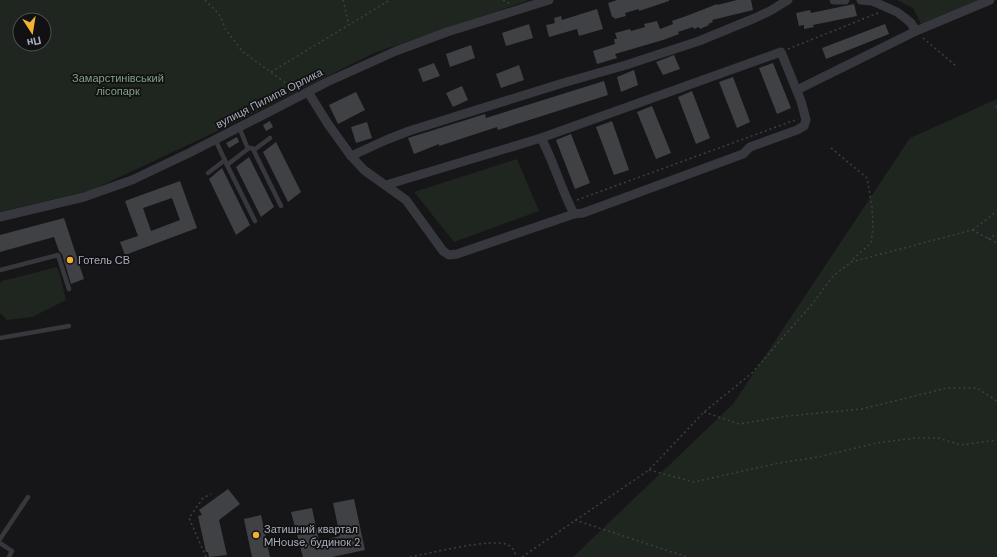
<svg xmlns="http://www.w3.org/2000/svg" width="997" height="557" viewBox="0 0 997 557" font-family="'DM Sans',sans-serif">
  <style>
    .green { fill: #1e261f; fill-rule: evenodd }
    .building { fill: #404145; fill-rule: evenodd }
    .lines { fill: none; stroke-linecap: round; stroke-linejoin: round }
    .path { stroke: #3d3f44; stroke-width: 1.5; stroke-dasharray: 2 3; stroke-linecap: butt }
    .service { stroke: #37383d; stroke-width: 4.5 }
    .minor { stroke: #37383d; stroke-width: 9 }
    .poi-dot { fill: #f2b134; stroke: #111113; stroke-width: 1.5 }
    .labels { text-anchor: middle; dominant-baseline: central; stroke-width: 3.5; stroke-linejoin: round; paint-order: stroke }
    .park-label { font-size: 11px; fill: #7fa381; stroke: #111113 }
    .street-label { font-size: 11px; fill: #a8adb8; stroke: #111113 }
    .poi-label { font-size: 11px; fill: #a8adb8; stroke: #111113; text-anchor: start }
  </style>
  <rect width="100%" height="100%" fill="#161618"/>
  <g class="green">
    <path d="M0,0H530L374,53L224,128L92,190L0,212ZM20,20H44V44H20Z"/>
    <polygon points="897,0 979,0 921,24 913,8"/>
    <polygon points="997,99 997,557 573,557 733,404 910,138"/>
    <polygon points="517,159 539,211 454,242 414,192"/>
    <polygon points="57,267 60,275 66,300 32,317 7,320 0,313 0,283 2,281"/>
  </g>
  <g class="building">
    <polygon points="617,0 669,0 669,1 639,11 639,9 625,13 626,16 614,19 614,17 612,17 608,3"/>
    <polygon points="737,0 751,0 753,10 712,20 713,22 708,24 709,25 700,29 699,27 694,29 693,27 678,32 679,34 663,40 615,54 617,58 597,64 593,51 615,44 614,39 617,39 615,33 630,29 631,31 645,27 644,24 657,21 660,29 673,24 672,21 689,15 717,4 717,5"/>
    <polygon points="854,4 857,16 813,25 814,27 804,29 804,25 799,26 796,13 810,10 811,13"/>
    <polygon points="597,9 603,29 579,36 577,29 549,37 546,25 555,23 554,18 561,16 562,20"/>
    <polygon points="529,24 533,38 506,46 502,33"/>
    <polygon points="885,24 889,34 826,59 822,48"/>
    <polygon points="471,45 475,58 450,67 446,54"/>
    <polygon points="674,55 680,69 663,75 656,62"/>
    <polygon points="434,63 440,76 423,82 418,69"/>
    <polygon points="773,63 791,108 777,114 759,68"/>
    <polygon points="519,65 524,80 501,88 496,74"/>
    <polygon points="634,70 638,85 621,92 617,77"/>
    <polygon points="733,77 750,122 737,128 719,82"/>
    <polygon points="604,81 608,95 498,130 497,127 439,146 439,144 414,154 408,138 485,114 486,118"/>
    <polygon points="462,86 468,100 453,107 446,93"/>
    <polygon points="692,91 710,138 696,144 678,97"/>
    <polygon points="356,92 365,110 338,124 329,105"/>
    <polygon points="652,106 671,153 656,159 637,112"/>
    <polygon points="270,121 273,127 266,131 263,125"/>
    <polygon points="612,121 629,170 614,175 596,127"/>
    <polygon points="367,122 372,138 356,143 351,127"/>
    <polygon points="571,134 590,183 575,189 556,140"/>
    <polygon points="237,137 239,142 229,148 226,143"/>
    <polygon points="276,142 301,192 288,202 263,152"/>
    <polygon points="249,157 274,207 261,217 236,167"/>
    <polygon points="222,168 250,225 236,235 209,179"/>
    <path d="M180,181L197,228L125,255L120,242L138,236L125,201ZM172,198L180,220L151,231L143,208Z"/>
    <polygon points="64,218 84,279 71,284 62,254 59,251 54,237 0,252 0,235"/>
    <polygon points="228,489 240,504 219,520 227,555 209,557 208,552 206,552 198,516 202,515 199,510"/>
    <polygon points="354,499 365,550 332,557 303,557 291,512 312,508 319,541 340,536 333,503"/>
    <polygon points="261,515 270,557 252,557 244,519"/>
  </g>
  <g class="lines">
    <g class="path">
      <polyline points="205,0 219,14 226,30 243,52 294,89"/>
      <polyline points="343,0 349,25"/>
      <polyline points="503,0 510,4"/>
      <polyline points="923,38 956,66"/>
      <polyline points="788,49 878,13"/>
      <polyline points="271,72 390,0"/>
      <polyline points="996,106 997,108"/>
      <polyline points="831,148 867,178 872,207 873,228 871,243 852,260"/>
      <polyline points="577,200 798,119"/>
      <polyline points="973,230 997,211"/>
      <polyline points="988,239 997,234"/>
      <polyline points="704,412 739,424 787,416 862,409 947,388 977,388 994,399 997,402"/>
      <polyline points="649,470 694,482 779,463 818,457 877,443 915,438 938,438 961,445 997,440"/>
      <polyline points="575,520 687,557"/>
      <polyline points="206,557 189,518 203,498 211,494"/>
      <path d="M410,557C428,554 493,537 508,545C513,547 515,552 516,557"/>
      <polyline points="522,557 649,470 704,412 752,373 813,303 833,276 851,262 972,230 997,243"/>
    </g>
    <g class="service">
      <polyline points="239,127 248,149"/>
      <polyline points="215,139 227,165"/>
      <polyline points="254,150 270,138"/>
      <polyline points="208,173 225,160"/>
      <polyline points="255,221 227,165 249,148 252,148 253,149 281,206"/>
      <polyline points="0,270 58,255 69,289"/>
      <polyline points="0,338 69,326"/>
      <polyline points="0,539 28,497"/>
      <polyline points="0,543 12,551 9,557"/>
    </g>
    <g class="minor">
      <polyline points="834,0 845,0"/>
      <polyline points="861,0 872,1 897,12 905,18 911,23 916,31"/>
      <polyline points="797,90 916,31 990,0"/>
      <polyline points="308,92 328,124 351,156 364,170 406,200 443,251 449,255 457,254 574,214 583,213 743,154 750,147 797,130 804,126 806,120 801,101 781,52 541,138 386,185"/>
      <path d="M541,138C554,162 561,189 574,214"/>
      <polyline points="351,156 386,140 409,131 563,83 626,65 699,41 755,18 770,11 788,0"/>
      <polyline points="0,217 84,197 132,180 191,152 327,82 396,51 447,32 549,0"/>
    </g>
  </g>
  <g class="poi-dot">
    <circle cx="70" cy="260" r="4"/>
    <circle cx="256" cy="535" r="4"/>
  </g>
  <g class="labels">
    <g class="park-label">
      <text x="118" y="78">Замарстинівський<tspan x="118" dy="13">лісопарк</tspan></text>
    </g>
    <g class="street-label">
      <text transform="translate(269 98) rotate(-27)">вулиця Пилипа Орлика</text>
    </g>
    <g class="poi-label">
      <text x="78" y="260">Готель СВ</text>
      <text x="264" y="529">Затишний квартал<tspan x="264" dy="13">MHouse, будинок 2</tspan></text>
    </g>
  </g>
  <g transform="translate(32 32) rotate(168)"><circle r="19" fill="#111113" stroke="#4d4f55"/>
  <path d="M0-3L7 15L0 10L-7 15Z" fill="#f2b134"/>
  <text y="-6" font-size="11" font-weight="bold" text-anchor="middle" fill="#a8adb8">Пн</text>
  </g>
</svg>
